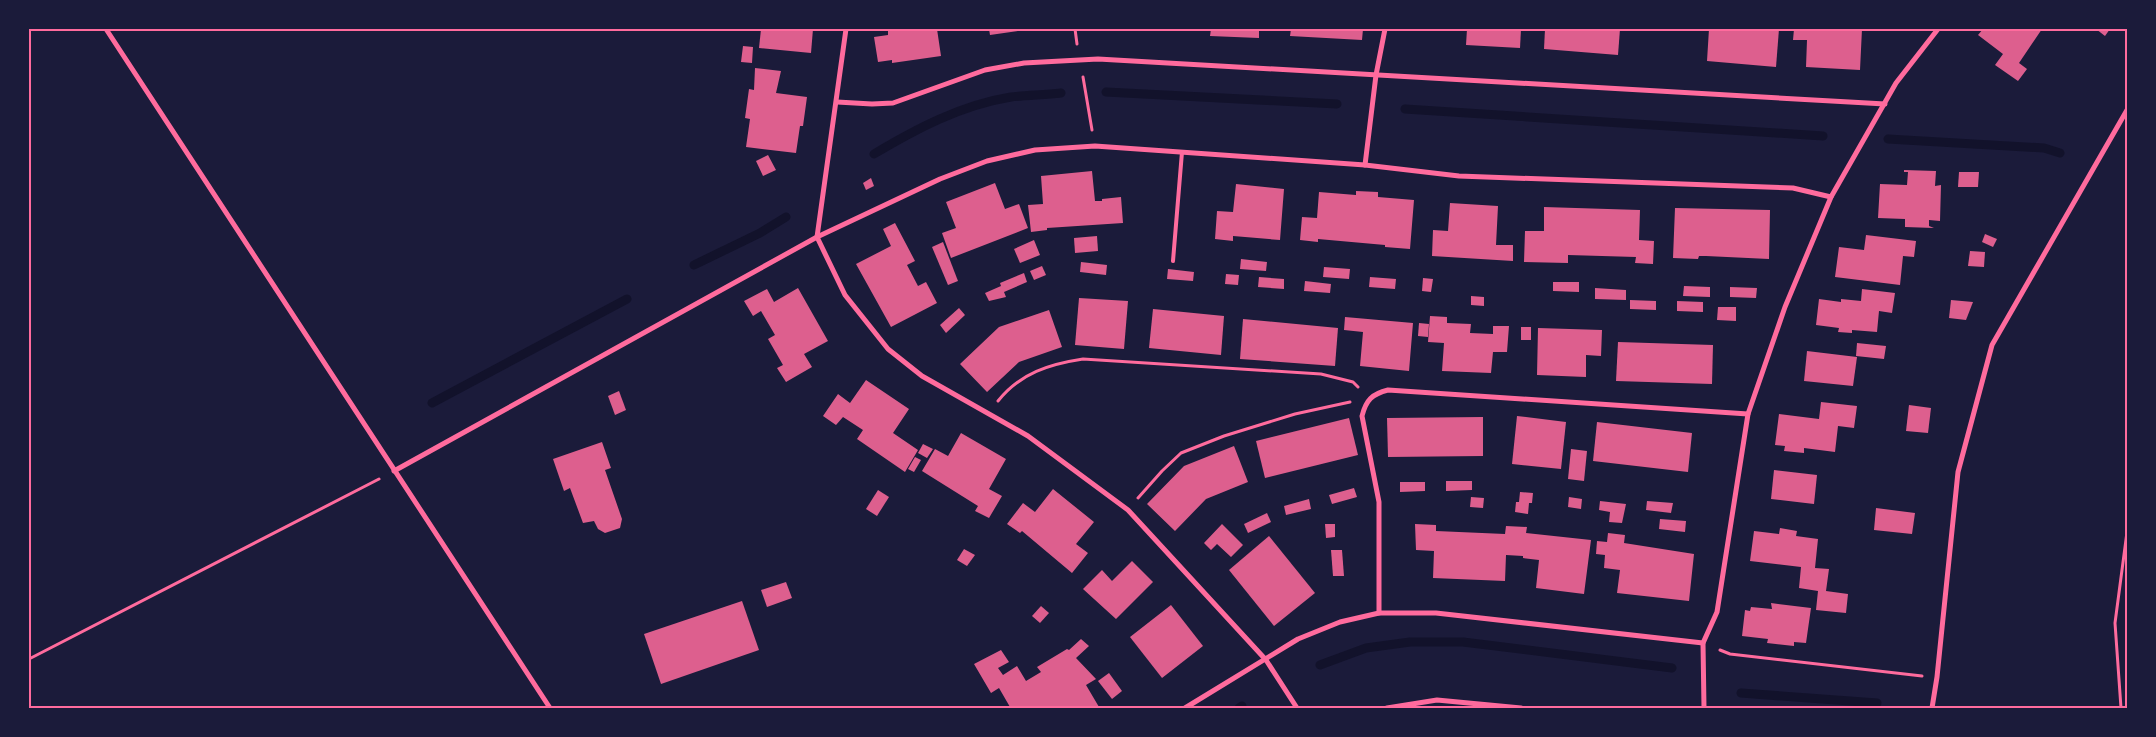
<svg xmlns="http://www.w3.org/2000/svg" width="2156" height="737" viewBox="0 0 2156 737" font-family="Rubik,sans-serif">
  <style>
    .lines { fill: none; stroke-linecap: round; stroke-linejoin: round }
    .stream { stroke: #12122b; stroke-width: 9 }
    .building { fill: #dd5f8e }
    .path { stroke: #ff6b9d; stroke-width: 3 }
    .service { stroke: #ff6b9d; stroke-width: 4 }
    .minor { stroke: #ff6b9d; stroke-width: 5 }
    .neatline { fill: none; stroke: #ff6b9d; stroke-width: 2 }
  </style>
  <rect width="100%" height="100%" fill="#1b1b3a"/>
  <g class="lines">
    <g class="stream">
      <polyline points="1106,92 1337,104"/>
      <polyline points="1405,109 1823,136"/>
      <polyline points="1888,139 2044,148 2060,153"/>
      <path d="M874,154C916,129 961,105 1011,97C1027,95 1044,95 1061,93"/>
      <polyline points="694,265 760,233 786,217"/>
      <polyline points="432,403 627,299"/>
      <polyline points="1320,665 1366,648 1410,642 1463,642 1672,668"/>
      <polyline points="1741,693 1877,703"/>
      <polyline points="1239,708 1242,706"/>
    </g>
  </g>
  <g class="building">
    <polygon points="761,29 813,29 811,53 759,48"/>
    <polygon points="888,29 937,29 941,56 892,63 892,60 878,62 874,37 888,35"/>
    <polygon points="989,29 1025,29 1025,30 990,35"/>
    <polygon points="1211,29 1259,29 1259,38 1210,36"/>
    <polygon points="1291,29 1363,29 1362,40 1290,36"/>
    <polygon points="1467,29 1521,29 1520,48 1466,45"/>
    <polygon points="1545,29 1620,29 1618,55 1544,49"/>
    <polygon points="1709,29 1779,29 1776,67 1707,61"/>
    <polygon points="1794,29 1862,29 1860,70 1806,67 1807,40 1793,40"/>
    <polygon points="1983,29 2042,29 2019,63 2027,69 2018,81 1995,65 2003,54 1978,35"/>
    <polygon points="2096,29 2110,29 2105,36"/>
    <polygon points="743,46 753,47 752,63 741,62"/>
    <polygon points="755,68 781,71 776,93 807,97 803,126 800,126 796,153 746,147 750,119 745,118 749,89 754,90"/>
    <polygon points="768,155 776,170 763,176 756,161"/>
    <polygon points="1904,170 1936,171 1935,186 1941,185 1940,221 1929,220 1929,226 1934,228 1905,227 1905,219 1878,218 1880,184 1907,185 1908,172 1904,172"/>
    <polygon points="1092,171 1095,201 1102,201 1102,199 1121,197 1123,223 1047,228 1047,230 1031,232 1028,205 1043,204 1041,176"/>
    <polygon points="1959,172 1979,172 1978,187 1958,187"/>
    <polygon points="871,178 874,186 866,190 863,183"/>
    <polygon points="995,183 1005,209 1019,204 1028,228 951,258 942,233 956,228 946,202"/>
    <polygon points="1236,184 1284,189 1280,240 1233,236 1233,241 1215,239 1217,211 1233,212"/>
    <polygon points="1356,191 1378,192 1378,197 1414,200 1410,249 1385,247 1385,245 1318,239 1318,242 1300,240 1302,217 1317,218 1319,192 1356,195"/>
    <polygon points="1450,203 1498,206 1496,245 1513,245 1513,261 1432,256 1433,230 1448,231"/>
    <polygon points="1544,207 1640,210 1639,240 1654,241 1653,264 1635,263 1636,257 1568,255 1568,263 1524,262 1525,231 1544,231"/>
    <polygon points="1675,208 1770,210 1769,259 1706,256 1699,256 1698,259 1673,258"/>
    <polygon points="895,223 915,261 907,265 918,286 926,282 937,303 891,327 856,264 891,246 883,229"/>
    <polygon points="1985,234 1997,239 1993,247 1982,242"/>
    <polygon points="1866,235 1916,241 1914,257 1903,256 1900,285 1835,277 1839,247 1864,250"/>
    <polygon points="1097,236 1098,251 1075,253 1074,238"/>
    <polygon points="1034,240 1040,255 1020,263 1014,249"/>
    <polygon points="943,242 958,281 948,285 932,247"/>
    <polygon points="1970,251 1985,252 1984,267 1968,266"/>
    <polygon points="1241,259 1267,262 1266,271 1240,269"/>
    <polygon points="1081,262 1107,265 1106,275 1080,272"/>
    <polygon points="1042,266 1046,275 1034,280 1030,271"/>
    <polygon points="1324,267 1350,269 1349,279 1323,277"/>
    <polygon points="1168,269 1194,272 1193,281 1167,279"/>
    <polygon points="1024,273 1027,282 1004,292 1006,297 989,301 985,293 1001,286 1000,283"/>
    <polygon points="1226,274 1239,275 1238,285 1225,284"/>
    <polygon points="1259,277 1284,279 1284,289 1258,287"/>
    <polygon points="1370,277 1396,279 1395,289 1369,287"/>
    <polygon points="1423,278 1433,279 1431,292 1422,291"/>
    <polygon points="1305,281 1331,284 1330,293 1304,291"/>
    <polygon points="1553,282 1579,282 1579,292 1553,291"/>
    <polygon points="1684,286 1710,287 1710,297 1683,296"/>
    <polygon points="1730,287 1757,288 1756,298 1730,297"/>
    <polygon points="798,288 828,341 804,354 812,367 786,382 777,368 783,365 768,339 775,335 761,311 753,316 744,301 767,289 774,302"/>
    <polygon points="1595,288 1626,290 1626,300 1595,299"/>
    <polygon points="1862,289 1895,293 1892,313 1879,311 1877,332 1852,330 1852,333 1838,332 1839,328 1816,325 1819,299 1841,302 1841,299 1861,301"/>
    <polygon points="1471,296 1484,297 1484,306 1471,305"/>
    <polygon points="1079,298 1128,301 1124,349 1075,345"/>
    <polygon points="1630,300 1656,301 1656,310 1630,309"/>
    <polygon points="1951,300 1973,302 1966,320 1949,318"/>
    <polygon points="1677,301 1703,302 1703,312 1677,311"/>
    <polygon points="1718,307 1736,307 1736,321 1717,320"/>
    <polygon points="959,308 965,315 946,333 940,325"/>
    <polygon points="1153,309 1224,316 1221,355 1149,348"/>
    <polygon points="1049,310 1062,347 1019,362 987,392 960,364 999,327"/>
    <polygon points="1430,316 1447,317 1447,323 1471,324 1470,333 1493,334 1493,326 1509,326 1507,352 1493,352 1491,373 1442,371 1444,343 1428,342"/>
    <polygon points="1345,317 1413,323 1409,371 1360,366 1363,332 1344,330"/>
    <polygon points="1243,319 1338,328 1335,366 1240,359"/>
    <polygon points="1419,323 1429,324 1428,337 1418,336"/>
    <rect x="1521" y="327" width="10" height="13"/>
    <polygon points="1538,328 1602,330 1601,356 1586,355 1586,377 1537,375"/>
    <polygon points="1618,342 1713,345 1712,384 1616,381"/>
    <polygon points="1857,343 1886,346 1884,359 1856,356"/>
    <polygon points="1807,351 1857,357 1853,386 1804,381"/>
    <polygon points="866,380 909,409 893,433 918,450 905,472 857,439 863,430 843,417 836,425 823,416 838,394 850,403"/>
    <polygon points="619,391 626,410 615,415 608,396"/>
    <polygon points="1821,402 1857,406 1854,428 1838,426 1835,452 1804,448 1804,453 1784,451 1785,446 1775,445 1779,414 1819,419"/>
    <polygon points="1909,405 1931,408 1928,433 1906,431"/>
    <polygon points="1517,416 1566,422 1561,469 1512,464"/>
    <polygon points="1483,417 1483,456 1388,457 1387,418"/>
    <polygon points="1349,418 1358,455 1265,478 1256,441"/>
    <polygon points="1597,422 1692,433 1688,472 1593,461"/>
    <polygon points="961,433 1006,459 989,489 1002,496 989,518 975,511 978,506 922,471 935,449 948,456"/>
    <polygon points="602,442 611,468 605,470 622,519 620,528 605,533 598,529 594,521 583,523 570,488 564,491 553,459"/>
    <polygon points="923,444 933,449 927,458 918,453"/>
    <polygon points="1234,446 1248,482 1206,499 1175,531 1147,504 1184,466"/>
    <polygon points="1571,449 1587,451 1584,481 1568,479"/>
    <polygon points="915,457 921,460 914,472 908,469"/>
    <polygon points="1774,470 1817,475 1814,504 1771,499"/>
    <polygon points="1446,481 1472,481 1472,490 1446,491"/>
    <polygon points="1400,482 1425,482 1425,491 1400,492"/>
    <polygon points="1354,488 1357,497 1332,504 1329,495"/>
    <polygon points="1053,489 1094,522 1076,544 1088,553 1072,573 1022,531 1020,533 1007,524 1023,503 1035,512"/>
    <polygon points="878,490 889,497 877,516 866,509"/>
    <polygon points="1520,492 1533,493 1532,503 1529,503 1528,514 1515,512 1516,502 1519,502"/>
    <polygon points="1471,497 1484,498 1483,508 1470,507"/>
    <polygon points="1569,497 1582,499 1581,509 1568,507"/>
    <polygon points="1309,499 1311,509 1286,515 1284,506"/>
    <polygon points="1600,501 1626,504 1622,523 1609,522 1610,512 1599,510"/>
    <polygon points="1647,501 1673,503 1671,513 1646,510"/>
    <polygon points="1876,508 1915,513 1912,534 1874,530"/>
    <polygon points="1267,513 1271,522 1248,533 1244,524"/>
    <polygon points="1660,519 1686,521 1685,532 1659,529"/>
    <polygon points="1222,524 1243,545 1231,557 1217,544 1211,550 1204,543"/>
    <polygon points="1325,524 1335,524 1335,537 1326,538"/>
    <polygon points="1415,524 1436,525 1436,531 1505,534 1506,526 1527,527 1526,533 1591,540 1584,594 1536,588 1539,560 1523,558 1523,556 1506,555 1505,581 1433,578 1434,551 1416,550"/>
    <polygon points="1780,528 1797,531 1796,536 1818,539 1815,568 1829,569 1826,591 1848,594 1846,613 1816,610 1818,591 1799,588 1801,567 1750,561 1754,531 1779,534"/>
    <polygon points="1608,533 1625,535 1624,543 1694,554 1689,601 1617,593 1620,570 1604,568 1605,555 1596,554 1597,541 1607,542"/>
    <polygon points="1269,536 1315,593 1274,626 1229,570"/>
    <polygon points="964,549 975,555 967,566 957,560"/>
    <polygon points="1331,550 1342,550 1344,576 1333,576"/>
    <polygon points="1132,561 1153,582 1116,619 1083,589 1102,570 1112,581"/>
    <polygon points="786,582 792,598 767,607 761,590"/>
    <polygon points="742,601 759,650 661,684 644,634"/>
    <polygon points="1771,603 1811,608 1806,643 1794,642 1794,646 1767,643 1768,639 1742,636 1745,610 1750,611 1751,607 1772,609"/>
    <polygon points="1171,605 1203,646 1162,678 1130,637"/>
    <polygon points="1041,606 1049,613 1040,623 1032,616"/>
    <polygon points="1081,639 1089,646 1076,658 1096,679 1086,685 1099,707 1098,708 1007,708 1010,707 999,688 991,693 974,664 1001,650 1009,662 998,668 1003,675 1017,666 1026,681 1041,672 1037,667 1067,649 1069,650"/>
    <polygon points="1109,673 1122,691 1112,699 1098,681"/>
  </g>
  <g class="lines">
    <g class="path">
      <polyline points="1075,29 1077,44"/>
      <polyline points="1083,77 1092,130"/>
      <path d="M998,401C1020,373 1050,364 1083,359L1321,374L1353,382L1358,387"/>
      <polyline points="1138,498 1162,471 1181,453 1224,436 1295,414 1350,402"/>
      <polyline points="1720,650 1730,654 1922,676"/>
      <polyline points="29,659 379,479"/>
      <polyline points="2121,708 2115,623 2127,532"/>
    </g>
    <polyline class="service" points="1173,261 1182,152"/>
    <g class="minor">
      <polyline points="106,29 550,708"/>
      <polyline points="846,29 817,237 845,295 888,349 922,376 1028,436 1128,510 1266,660 1297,708"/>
      <polyline points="837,102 872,104 893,103 985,70 1024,63 1098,59 1885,104"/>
      <polyline points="1365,165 1376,75 1385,29"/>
      <polyline points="394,471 817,237 940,179 987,161 1035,150 1095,146 1365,165 1459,176 1793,188 1831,197"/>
      <path d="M1379,613V502L1362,416C1366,400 1372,394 1388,390L1748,414"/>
      <polyline points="1185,708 1298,639 1340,622 1379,613 1436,613 1703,643"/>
      <polyline points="1387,708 1437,700 1521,708"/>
      <polyline points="1704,708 1703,643 1717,612 1748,414 1785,307 1831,197 1896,83 1938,29"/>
      <polyline points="1932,708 1937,677 1958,472 1992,345 2127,110"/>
    </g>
  </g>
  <rect width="2156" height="737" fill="none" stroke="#1b1b3a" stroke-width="60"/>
  <rect x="30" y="30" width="2096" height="677" class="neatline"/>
</svg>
